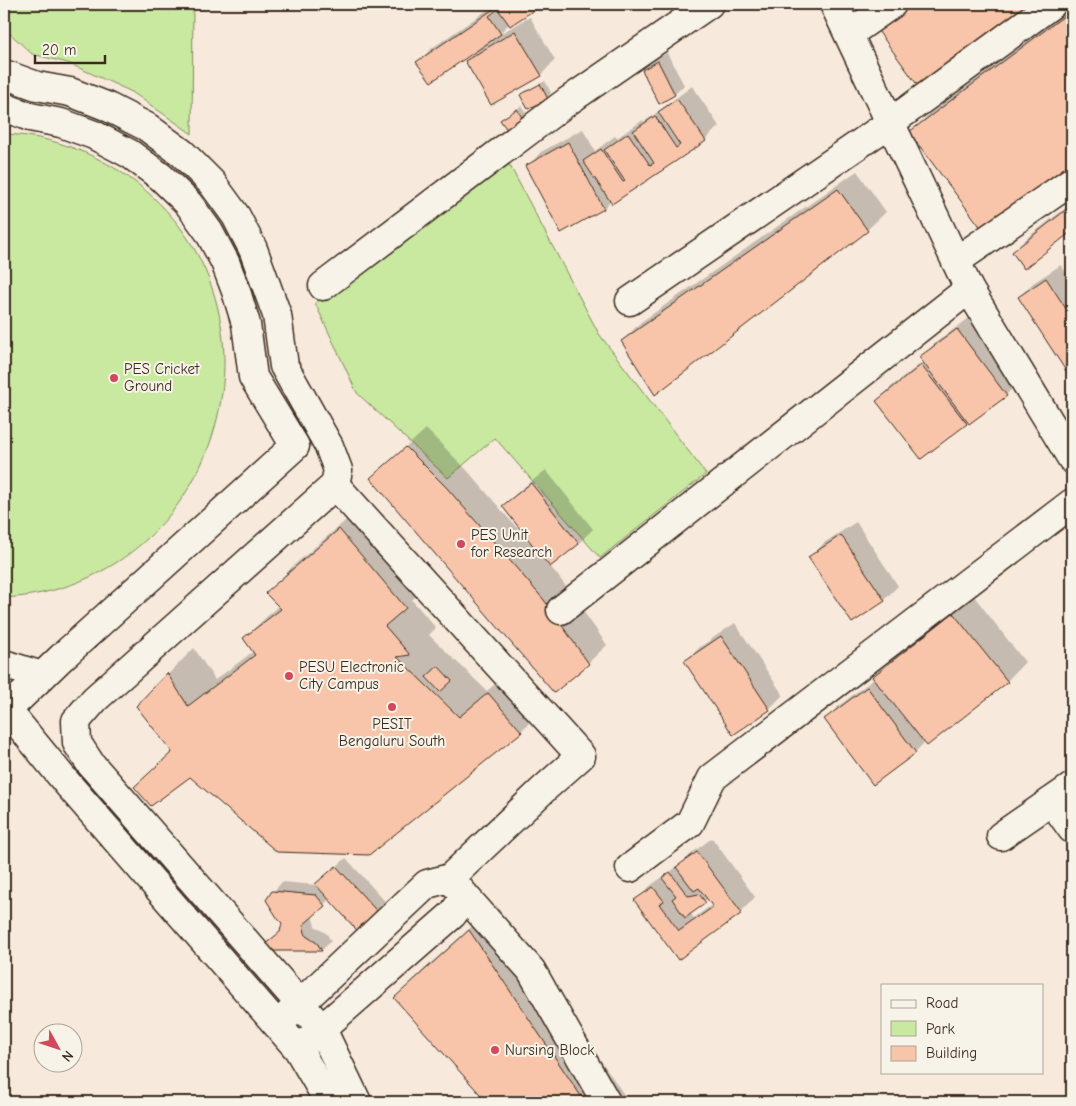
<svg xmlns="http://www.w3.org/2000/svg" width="1076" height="1106" font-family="'Comic Neue',sans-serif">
<rect width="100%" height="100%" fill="#f7eadc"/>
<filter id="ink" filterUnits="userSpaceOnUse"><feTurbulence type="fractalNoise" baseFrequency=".02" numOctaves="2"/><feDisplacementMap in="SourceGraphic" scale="10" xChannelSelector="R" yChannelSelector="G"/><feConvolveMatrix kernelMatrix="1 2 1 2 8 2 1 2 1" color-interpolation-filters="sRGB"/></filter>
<g filter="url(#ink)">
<g fill="#c9e8a0" stroke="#82895f">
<polygon points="4,4 193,4 192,134 132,92 68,63 32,54 4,28"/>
<path d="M4,134C45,135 87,150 121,172C307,295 225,586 4,598Z"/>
<polygon points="508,162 599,334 706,474 600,558 495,438 448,478 357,393 315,303"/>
</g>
<g fill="#0003" fill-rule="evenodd">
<polygon points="496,4 541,4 511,25 510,23 498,35 530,17 555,60 541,75 466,61 476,51 475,50 418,62 432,48"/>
<polygon points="904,4 1035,4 896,9"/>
<polygon points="1072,7 1072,160 982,228 911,132 930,113"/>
<polygon points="667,53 684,85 675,94 644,70 653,60"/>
<polygon points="545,81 551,93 547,98 522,95 526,91"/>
<polygon points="692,86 719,126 705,140 611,200 604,208 562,231 527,167 541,152 583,129 595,151 615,136 617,138 643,120 644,122"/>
<polygon points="521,106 528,115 523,120 502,120"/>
<polygon points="857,171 886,212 867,230 622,341 641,322"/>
<polygon points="1072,203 1072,230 1025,267 1013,252 1027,238"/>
<polygon points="1061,265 1072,282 1072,365 1066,369 1019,297 1033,283"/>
<polygon points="972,316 1020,380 1006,395 969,422 968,421 966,423 877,401 891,387 924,361 921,358 935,343"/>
<polygon points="426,429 466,469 529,542 530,541 503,506 518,492 546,470 593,529 579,543 550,566 562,581 607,645 588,663 372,478"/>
<polygon points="366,503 432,580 412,600 436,628 429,635 487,691 515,667 548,704 521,731 190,775 136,787 173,751 137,706 194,648 215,680 254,651 244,638 279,605 267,593 293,566"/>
<polygon points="856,522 898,586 884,600 810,558 824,543"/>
<polygon points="973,595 1025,662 1007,681 925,742 915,752 826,719 840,705 875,678 874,677 893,658"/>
<polygon points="735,623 783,695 769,709 686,661 700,647"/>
<path d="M712,838L755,897L741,912L678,958L636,901L650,886L681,864L692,853ZM708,898L713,904L694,918L690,913Z"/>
<polygon points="346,858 391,908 382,917 330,899 312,915 315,926 327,934 331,941 322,950 266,950 265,946 282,931 283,922 273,892 282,882 316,885"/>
<polygon points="496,905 629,1102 489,1102 395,998 422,971"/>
</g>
<g fill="#f9c5aa" stroke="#3b2a1e">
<polygon points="501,4 543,4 510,26 498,9 489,16 501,34 431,82 416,62"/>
<polygon points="909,4 1037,4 921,90 876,28"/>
<polygon points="1072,10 1072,162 982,229 909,132"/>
<polygon points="515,31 542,76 491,105 465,61"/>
<polygon points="658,61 675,95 659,104 642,70"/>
<polygon points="540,84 548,99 528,109 520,95"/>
<polygon points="677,99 706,141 612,204 583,161 601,149 623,182 625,181 604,150 628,133 650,165 654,163 633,131 655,116 676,148 680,145 658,112"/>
<polygon points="517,109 524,121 508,131 500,120"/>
<polygon points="568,142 604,209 561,233 525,166"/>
<polygon points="838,189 868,231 655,395 621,341"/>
<polygon points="1072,205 1072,231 1024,269 1012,252"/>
<polygon points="1046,278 1072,318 1072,367 1066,371 1018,297"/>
<polygon points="957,329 1007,396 969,424 919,357"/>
<polygon points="921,365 967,424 921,459 876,401"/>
<polygon points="406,447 447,488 544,600 589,664 554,693 370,478"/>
<polygon points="531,483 579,544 550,567 502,506"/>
<polygon points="339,529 406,608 385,626 410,655 397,657 459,717 488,693 522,732 369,855 277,852 190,777 151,806 134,787 172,752 136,706 167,673 188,706 255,655 243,638 281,609 265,593"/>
<polygon points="841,535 885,601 852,623 808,557"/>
<polygon points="953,613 1008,682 927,746 872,677"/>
<polygon points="721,636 770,710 733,735 684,661"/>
<polygon points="438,666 452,681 440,692 426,677"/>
<polygon points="867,687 916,753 873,785 824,719"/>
<polygon points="697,852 742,913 678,960 634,900 653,887 664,901 659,904 679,931 713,907 699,888 694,891 676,867"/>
<polygon points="336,866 383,918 363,937 315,884"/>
<polygon points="670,872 688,896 699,894 706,903 685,918 672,899 676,896 662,878"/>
<polygon points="272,891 316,895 325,906 303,925 306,936 317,943 322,951 265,951 264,945 280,932 282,923 278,919 266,900"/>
<polygon points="469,930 585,1102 487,1102 394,998"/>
</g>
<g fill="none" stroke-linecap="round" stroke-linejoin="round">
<defs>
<g id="minor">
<polyline points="834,4 969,289 1072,459"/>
<polyline points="849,34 892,4"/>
<polyline points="4,74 37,86 70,92 106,106 147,127 182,153 212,183 236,216 253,249 277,315 284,366 329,446 338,470 335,485 95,699 76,721 77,743 90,763 322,1029 357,1102"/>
<polyline points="4,107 30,117 61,123 94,135 130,154 161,177 188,203 209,232 225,262 236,291 246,324 253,377 295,446 62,657 7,710 66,782 298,1049 329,1102"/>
<polyline points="956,261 1072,181"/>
<polyline points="323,286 568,101 709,4"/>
<polyline points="630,301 890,123 1052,4"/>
<polyline points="335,485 581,756 546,787 450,878"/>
<polyline points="561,610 969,289"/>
<polyline points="4,664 42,676"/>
<polyline points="1052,801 1072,829"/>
<polyline points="1001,836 1072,787"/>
<polyline points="630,868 690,823 712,778 1072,503"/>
<polyline points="465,896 531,970 606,1102"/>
<polyline points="287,1016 427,884 450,878 465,896 453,914 309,1040"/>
</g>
</defs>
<use href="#minor" stroke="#3b2a1e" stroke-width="31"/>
<use href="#minor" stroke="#f7f3e8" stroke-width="28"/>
</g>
</g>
<g fill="#d1495b" stroke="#f7f3e8" stroke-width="2">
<circle cx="114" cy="378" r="5"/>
<circle cx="461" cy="544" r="5"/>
<circle cx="289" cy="676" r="5"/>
<circle cx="392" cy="707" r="5"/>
<circle cx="495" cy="1050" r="5"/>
</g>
<g text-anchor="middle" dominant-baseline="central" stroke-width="4" stroke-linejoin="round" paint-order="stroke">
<g font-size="15" fill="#3b2a1e" stroke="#f7f3e8" text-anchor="start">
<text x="124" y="369">PES Cricket<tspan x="124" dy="17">Ground</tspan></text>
<text x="471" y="535">PES Unit<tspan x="471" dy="17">for Research</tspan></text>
<text x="299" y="667">PESU Electronic<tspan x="299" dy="17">City Campus</tspan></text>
<text x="392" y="724" text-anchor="middle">PESIT<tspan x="392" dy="17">Bengaluru South</tspan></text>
<text x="505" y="1050">Nursing Block</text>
</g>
</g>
<rect width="1076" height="1106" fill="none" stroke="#f7f3e8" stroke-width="20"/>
<rect x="10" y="10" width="1056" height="1086" fill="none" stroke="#3b2a1e" stroke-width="2" filter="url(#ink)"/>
<rect x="881" y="984" width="162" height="90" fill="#f7f3e8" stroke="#aca397"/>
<rect x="891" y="1000" width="25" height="8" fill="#f7f3e8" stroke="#aca397"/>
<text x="926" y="1008" font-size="15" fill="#3b2a1e">Road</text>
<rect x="891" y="1021" width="25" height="15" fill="#c9e8a0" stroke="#aca397"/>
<text x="926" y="1034" font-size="15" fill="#3b2a1e">Park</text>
<rect x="891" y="1046" width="25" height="15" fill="#f9c5aa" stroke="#aca397"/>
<text x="926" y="1058" font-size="15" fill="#3b2a1e">Building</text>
<g transform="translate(58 1048) rotate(130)"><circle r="24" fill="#f7f3e8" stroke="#aca397"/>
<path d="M0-4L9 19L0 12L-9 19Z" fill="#d1495b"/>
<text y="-8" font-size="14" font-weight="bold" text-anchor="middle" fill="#3b2a1e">N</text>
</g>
<path d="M35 55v8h70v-8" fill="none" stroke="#3b2a1e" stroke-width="2.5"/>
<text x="42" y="55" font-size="15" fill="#3b2a1e" stroke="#f7f3e8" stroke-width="4" paint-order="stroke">20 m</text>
</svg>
